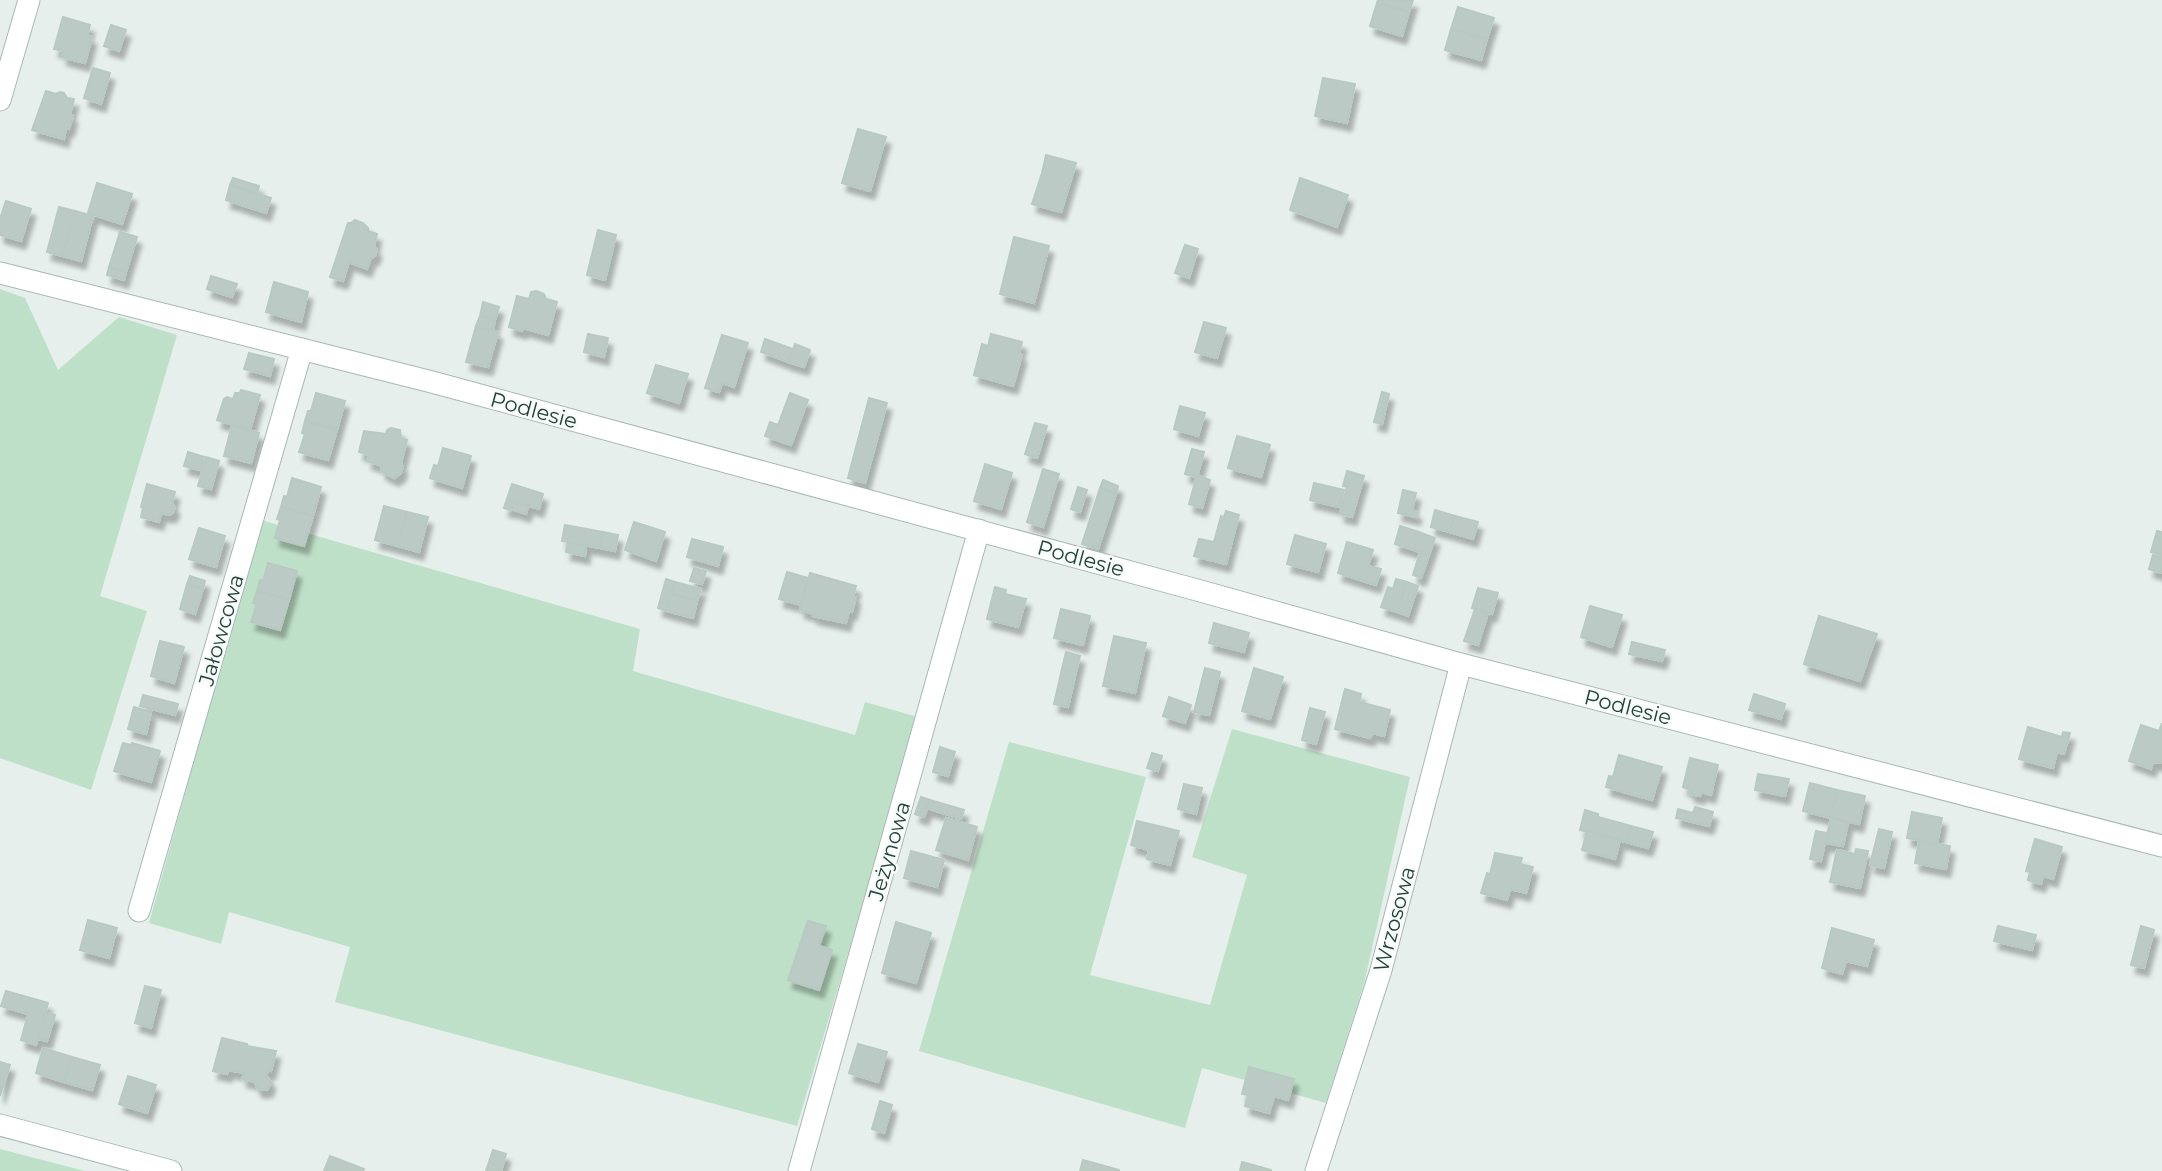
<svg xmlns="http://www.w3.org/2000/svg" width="2162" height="1171" font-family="Montserrat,sans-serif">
<defs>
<filter id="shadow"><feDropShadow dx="4.5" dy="8" stdDeviation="2" flood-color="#0004"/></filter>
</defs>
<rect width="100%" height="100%" fill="#e6efeb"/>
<g fill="#bfe0c8">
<polygon points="0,289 25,298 58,370 119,317 177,335 100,596 147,611 91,790 0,758"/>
<polygon points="261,520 640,629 633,671 855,735 865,702 918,717 797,1126 335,1002 350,947 229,912 221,944 149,923"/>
<polygon points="1232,729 1410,777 1364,984 1326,1103 1202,1068 1185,1128 919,1051 1009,742 1146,777 1090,975 1210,1005 1247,875 1192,857"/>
<polygon points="0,1149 85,1171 0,1171"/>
</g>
<g fill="#bbcac4" stroke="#b8c9c2" stroke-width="2" filter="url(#shadow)">
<polygon points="1378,0 1413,0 1409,12 1377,3"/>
<polygon points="1377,3 1409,12 1402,36 1370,26"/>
<polygon points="1458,7 1494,18 1487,39 1451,29"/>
<polygon points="63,17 90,25 87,36 92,37 85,63 62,57 64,51 54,49"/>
<polygon points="111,25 126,30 119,51 104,46"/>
<polygon points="1451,29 1487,39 1481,60 1445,50"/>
<polygon points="93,68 110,73 101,104 84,98"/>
<polygon points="1323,78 1355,84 1347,123 1315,116"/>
<polygon points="46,91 56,94 60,92 64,93 67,98 74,99 70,114 73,116 69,129 66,128 64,139 32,130"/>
<polygon points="858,129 886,137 870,191 842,183"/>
<polygon points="1046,155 1076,163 1061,212 1032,204 1042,173"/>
<polygon points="233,178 259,186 257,194 230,185"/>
<polygon points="1300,178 1348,195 1337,227 1290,210"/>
<polygon points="97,183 132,194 122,224 88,213"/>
<polygon points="230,185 271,198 266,213 238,204 239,202 236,201 235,203 226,200"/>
<polygon points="6,201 31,209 21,241 0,235 0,219"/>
<polygon points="59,207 75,211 63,256 47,252"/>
<polygon points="75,211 93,216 81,261 63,256"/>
<polygon points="355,220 363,223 368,228 368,231 377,234 374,246 377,250 375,256 371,258 367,269 349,262 343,281 330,277 348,223 351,223"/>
<polygon points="598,230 616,235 605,280 587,275"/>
<polygon points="120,232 137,237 126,272 109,267"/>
<polygon points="1014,237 1049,246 1034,303 1000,294"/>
<polygon points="1185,245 1198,249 1189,278 1175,273"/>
<polygon points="109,267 126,272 124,280 107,275"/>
<polygon points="211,276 237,284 232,297 207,289"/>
<polygon points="274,282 308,292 301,322 266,312"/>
<polygon points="536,291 544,294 546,299 557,302 548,335 523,328 522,331 509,327 517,296 529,299 531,292"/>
<polygon points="483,302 499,307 495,320 480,316"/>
<polygon points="480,316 495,320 493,331 476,326"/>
<polygon points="1204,322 1226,328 1217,358 1195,352"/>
<polygon points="476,326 498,332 488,367 466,362"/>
<polygon points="588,334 608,338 604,357 584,352"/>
<polygon points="991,334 1022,342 1019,354 1022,355 1013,386 974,375 982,344 988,346"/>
<polygon points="722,335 748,343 734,387 722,383 719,392 705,388"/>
<polygon points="765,339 793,349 788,362 761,352"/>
<polygon points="795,344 810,350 804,367 788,362"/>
<polygon points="249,353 274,359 270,376 244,369"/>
<polygon points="656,365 688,374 679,403 647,393"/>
<polygon points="241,390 260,395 250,430 217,420 224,399 227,397 233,399 235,393 240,393"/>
<polygon points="1382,392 1389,394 1382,424 1374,422"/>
<polygon points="316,393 345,401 337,430 305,421 308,411 311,411"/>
<polygon points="790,393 808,400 791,445 765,436 770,422 778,425"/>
<polygon points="869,398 887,403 865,483 848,478"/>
<polygon points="1180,406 1205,413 1198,436 1174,429"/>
<polygon points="305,421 337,430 328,460 299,452 305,434 302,433"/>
<polygon points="1035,423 1047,426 1037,458 1025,454"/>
<polygon points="232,425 259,433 251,463 224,456"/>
<polygon points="391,428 400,430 401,438 407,440 401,463 403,467 401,473 394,478 381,471 382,466 367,461 369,455 359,452 364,431 386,434 387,430"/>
<polygon points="1237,436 1270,445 1261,477 1228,468"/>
<polygon points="443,448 471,456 462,488 430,478 434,465 438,466"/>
<polygon points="1192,449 1204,452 1197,477 1185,474"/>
<polygon points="188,452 204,457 200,470 184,466"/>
<polygon points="206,457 219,461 211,489 198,486"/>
<polygon points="985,464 1012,473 1001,509 974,501"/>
<polygon points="1043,469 1059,474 1043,527 1027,522"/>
<polygon points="1347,471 1364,476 1352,517 1340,514 1347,487 1343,486"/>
<polygon points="1197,475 1210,480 1202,508 1189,504"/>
<polygon points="292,478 321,487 313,516 281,507 284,496 287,497"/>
<polygon points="1103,480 1118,486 1116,494 1100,488"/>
<polygon points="1314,483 1344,490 1339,507 1310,500"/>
<polygon points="147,484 175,492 172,503 175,507 173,513 169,515 161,513 159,522 141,517 143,508 141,507"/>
<polygon points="512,484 543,494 539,509 513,501 510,510 504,508"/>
<polygon points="1078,487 1087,490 1080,512 1071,509"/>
<polygon points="1100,488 1116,494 1098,549 1082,544"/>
<polygon points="1403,490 1416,493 1412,510 1417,512 1416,517 1398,513"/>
<polygon points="513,501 528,506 526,514 511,509"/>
<polygon points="384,506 407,512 398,546 375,540"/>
<polygon points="281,507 313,516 304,546 275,538 280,520 277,519"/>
<polygon points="1435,510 1455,516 1450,532 1431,527"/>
<polygon points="1226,511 1239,515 1226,564 1194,556 1199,539 1214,542 1221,516 1224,517"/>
<polygon points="407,512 428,517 419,552 398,546"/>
<polygon points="1455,516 1478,522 1473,539 1450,532"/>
<polygon points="634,522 665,532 656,561 625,550"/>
<polygon points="565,525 603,532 600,548 562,541"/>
<polygon points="1400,526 1419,532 1414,550 1395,544"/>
<polygon points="199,528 225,536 216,567 189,559"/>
<polygon points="2157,531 2162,532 2162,555 2151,552"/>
<polygon points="603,532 618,535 615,551 600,548"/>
<polygon points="1419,532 1435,538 1429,555 1414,550"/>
<polygon points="1295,535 1326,544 1318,572 1287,564"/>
<polygon points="692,539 723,547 718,566 687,557"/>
<polygon points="568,542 586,546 585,556 566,552"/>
<polygon points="1347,542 1373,550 1368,566 1381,569 1376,585 1338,573"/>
<polygon points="1420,552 1429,555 1421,578 1413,575"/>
<polygon points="2153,555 2162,558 2162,573 2149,569"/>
<polygon points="268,563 297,571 289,600 257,591 260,580 263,581"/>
<polygon points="694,568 706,571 702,584 690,581"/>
<polygon points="787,572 808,578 801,605 779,599"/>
<polygon points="810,573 856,586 853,597 856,597 852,612 849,611 846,623 813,616 814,614 800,610"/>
<polygon points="190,576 205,581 203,589 187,584"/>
<polygon points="666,579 675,582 667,611 658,608"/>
<polygon points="1396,579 1407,582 1397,612 1381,607 1388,587 1393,589"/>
<polygon points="675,582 701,589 697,601 672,594"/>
<polygon points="1407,582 1418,586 1408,616 1397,612"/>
<polygon points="187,584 203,589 195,614 180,609"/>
<polygon points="995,587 1006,590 1005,594 1026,599 1018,627 987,619"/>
<polygon points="1478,588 1498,593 1492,614 1472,608"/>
<polygon points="257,591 289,600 280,630 251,622 257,604 253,603"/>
<polygon points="672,594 697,601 693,618 667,611"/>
<polygon points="1590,606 1622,615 1612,647 1581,637"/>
<polygon points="1061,609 1090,616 1083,645 1054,638"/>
<polygon points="1475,609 1488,613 1478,645 1464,641"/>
<polygon points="1819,616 1877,634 1860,681 1804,664"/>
<polygon points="1214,623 1249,633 1244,652 1209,643"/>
<polygon points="1114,636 1146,643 1135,693 1103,686"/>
<polygon points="160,641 184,647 174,683 151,676"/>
<polygon points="1632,642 1665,650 1662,661 1629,654"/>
<polygon points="1066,652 1080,656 1076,672 1062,669"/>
<polygon points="1205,668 1220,672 1209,715 1194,712"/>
<polygon points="1254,668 1283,677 1270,719 1242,711"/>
<polygon points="1062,669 1076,672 1068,707 1054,704"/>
<polygon points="1345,689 1361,694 1359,702 1390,710 1384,736 1372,733 1370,738 1335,729"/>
<polygon points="1754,694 1785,704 1781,719 1749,710"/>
<polygon points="143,695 178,704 175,715 140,706"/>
<polygon points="1169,697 1191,705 1185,723 1163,716"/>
<polygon points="134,707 151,712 146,734 128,729"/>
<polygon points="1310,708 1325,712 1316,744 1302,740"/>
<polygon points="2162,723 2162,763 2153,762 2151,769 2129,761 2141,725 2159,731"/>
<polygon points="2028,727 2062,737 2063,732 2070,733 2064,754 2057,752 2053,768 2019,759"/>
<polygon points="123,743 131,745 132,743 160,751 151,782 114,771"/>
<polygon points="940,747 955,752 948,776 933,772"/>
<polygon points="1152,753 1162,756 1158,771 1147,768"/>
<polygon points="1619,755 1662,767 1652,800 1606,787 1609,776 1613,777"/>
<polygon points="1690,758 1718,765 1711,795 1701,792 1700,796 1690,794 1691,790 1683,787"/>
<polygon points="1758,774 1789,779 1785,796 1755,790"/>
<polygon points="1810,783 1837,790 1831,818 1803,811"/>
<polygon points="1184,784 1202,788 1196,814 1178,809"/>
<polygon points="1837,790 1865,796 1859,824 1831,818"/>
<polygon points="921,797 930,800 924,817 915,814"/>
<polygon points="930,800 964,810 961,819 927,808"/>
<polygon points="1695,807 1713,812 1709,826 1676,818 1678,809 1693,813"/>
<polygon points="1585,810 1598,814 1598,817 1631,826 1626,842 1580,830"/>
<polygon points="1912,812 1942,818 1937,844 1907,838"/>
<polygon points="946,818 977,827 968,860 936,850"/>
<polygon points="1831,818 1848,822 1843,846 1825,843"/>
<polygon points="1137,821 1179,831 1170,865 1147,859 1149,850 1131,845"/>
<polygon points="1631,826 1653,832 1648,848 1626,842"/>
<polygon points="1879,829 1892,832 1884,868 1870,865"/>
<polygon points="1587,831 1620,840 1615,859 1582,850"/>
<polygon points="1816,831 1827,833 1821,861 1810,859"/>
<polygon points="2035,839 2062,847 2053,879 2043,876 2041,884 2028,880 2030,872 2026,871"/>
<polygon points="1919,841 1950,846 1946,869 1915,863"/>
<polygon points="1856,849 1868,851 1860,888 1830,882 1837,850 1855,854"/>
<polygon points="911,851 944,860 937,887 904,878"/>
<polygon points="1495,853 1522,858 1520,864 1533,867 1526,893 1510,889 1507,900 1481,893 1487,873 1490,874"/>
<polygon points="88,920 117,928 109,958 80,950"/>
<polygon points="808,921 826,926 819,946 832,950 819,990 788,980"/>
<polygon points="896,922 931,933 916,983 882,973"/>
<polygon points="1998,926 2036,935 2032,950 1994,941"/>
<polygon points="2141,926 2154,930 2144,968 2131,965"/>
<polygon points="1832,928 1874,940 1867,966 1846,961 1842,974 1822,968"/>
<polygon points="145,986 161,990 151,1028 135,1023"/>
<polygon points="6,991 48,1003 36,1045 21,1040 28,1014 1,1006"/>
<polygon points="45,1012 55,1015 47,1041 38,1039"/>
<polygon points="222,1038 247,1044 247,1046 276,1051 271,1071 268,1070 266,1077 269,1078 271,1082 268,1089 260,1090 257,1088 255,1082 242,1079 244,1073 228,1070 227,1074 213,1071"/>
<polygon points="858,1044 887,1052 878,1082 849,1073"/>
<polygon points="43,1048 72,1057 64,1082 36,1073"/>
<polygon points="72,1057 100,1065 92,1090 64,1082"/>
<polygon points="0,1062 10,1065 0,1096"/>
<polygon points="1249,1067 1294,1079 1288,1100 1274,1096 1269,1113 1245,1106 1248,1095 1242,1094"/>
<polygon points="128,1076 156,1085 147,1113 119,1104"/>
<polygon points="880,1101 892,1105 884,1133 872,1129"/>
<polygon points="493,1150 506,1154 501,1171 486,1171"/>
<polygon points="330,1156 364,1169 363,1171 324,1171"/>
<polygon points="1083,1160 1119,1170 1119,1171 1080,1171"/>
<polygon points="1242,1162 1271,1170 1271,1171 1240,1171"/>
</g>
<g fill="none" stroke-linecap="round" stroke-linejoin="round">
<defs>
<g id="minor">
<polyline points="0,100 29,0"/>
<polyline points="0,273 432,382 1197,590 1461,664 2162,846"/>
<polyline points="139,911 302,349"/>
<polyline points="0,1125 171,1171"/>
<polyline points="799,1171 979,530"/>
<polyline points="1316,1171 1381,970 1461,664"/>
</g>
</defs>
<use href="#minor" stroke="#a8b8b2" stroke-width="23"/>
<use href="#minor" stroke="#fff" stroke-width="21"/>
</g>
<g text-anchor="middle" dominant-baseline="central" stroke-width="5" stroke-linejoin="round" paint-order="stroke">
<g font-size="21" fill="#24423a" stroke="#f7fbf9">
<text transform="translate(534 410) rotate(15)">Podlesie</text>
<text transform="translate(1081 558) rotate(15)">Podlesie</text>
<text transform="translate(221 630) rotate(-74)">Jałowcowa</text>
<text transform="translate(1628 707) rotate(14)">Podlesie</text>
<text transform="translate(889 851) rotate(-74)">Jeżynowa</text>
<text transform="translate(1394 919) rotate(-75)">Wrzosowa</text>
</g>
</g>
</svg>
